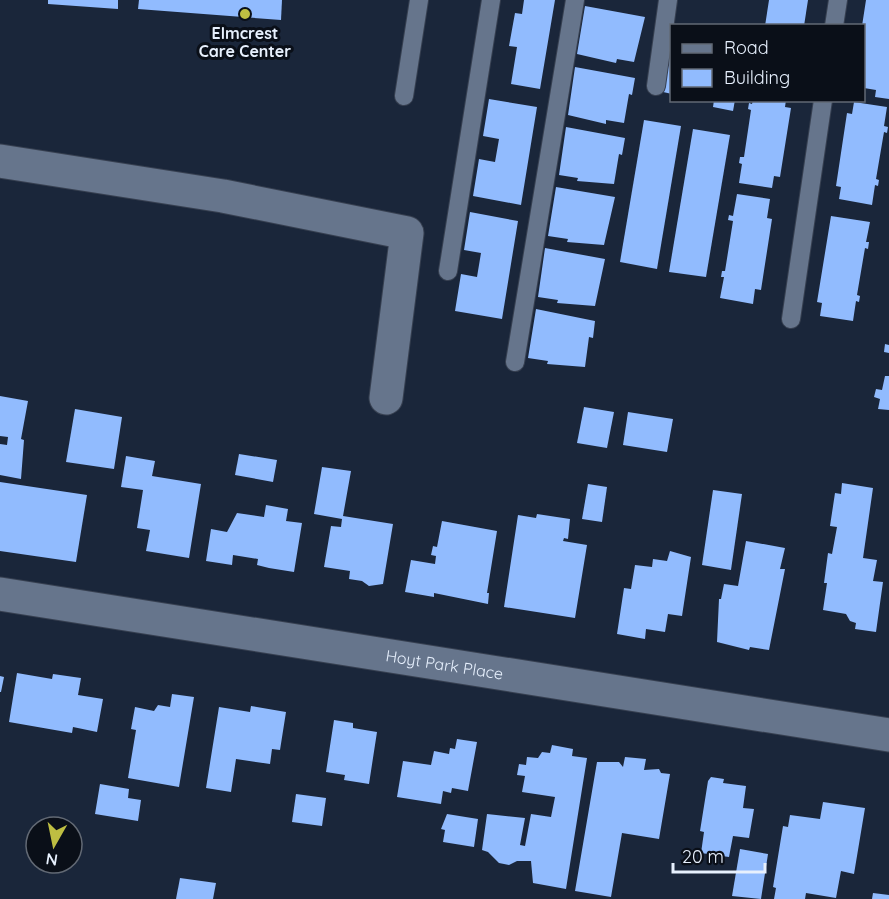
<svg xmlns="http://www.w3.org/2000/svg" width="889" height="899" font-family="Quicksand,sans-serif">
<rect width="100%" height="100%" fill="#1a263a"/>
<g fill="#91bbfe">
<polygon points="48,0 118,0 118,9 48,4"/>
<polygon points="139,0 282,0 281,20 138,9"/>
<polygon points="524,0 555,0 540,89 511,84 517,47 509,46 515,13 522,14"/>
<polygon points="769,0 808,0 804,26 765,26"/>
<polygon points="866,0 889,0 889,99 875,97 876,90 864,88 862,26"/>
<polygon points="585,6 645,17 634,62 617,59 616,63 577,54"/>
<polygon points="670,45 672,45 672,94 663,92"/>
<polygon points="575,67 635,78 632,95 629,94 624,123 606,120 606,124 568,115"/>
<polygon points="489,99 537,107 521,205 473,196 479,159 495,162 499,139 483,136"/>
<polygon points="714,100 735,100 733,111 713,107"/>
<polygon points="753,100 786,100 785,107 791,108 780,177 774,176 772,188 739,183 742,164 739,163 740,157 744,157 751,110 748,109 749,103 752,104"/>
<polygon points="854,102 887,107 884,126 888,127 887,133 884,132 876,179 879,180 878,186 875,185 872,205 839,199 841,187 836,186 847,113 852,114"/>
<polygon points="644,120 681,126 657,269 620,262"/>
<polygon points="566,127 625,138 622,155 619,154 614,184 577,181 578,178 559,175"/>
<polygon points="693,129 730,135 706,277 669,272"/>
<polygon points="556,187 615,197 604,245 567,242 568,239 548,236"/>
<polygon points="737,194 770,199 767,218 772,219 761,290 755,289 753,304 720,298 724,277 721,277 722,271 725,271 733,221 728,220 729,215 733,216"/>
<polygon points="470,212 518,221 502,319 455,311 461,274 477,277 481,253 464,250"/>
<polygon points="831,216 870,222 866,242 869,242 868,249 865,248 857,295 860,296 859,302 856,301 853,321 820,316 822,303 817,302"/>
<polygon points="545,248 605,259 595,306 557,303 558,300 538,297"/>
<polygon points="536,309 595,321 593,338 589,337 585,367 547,364 548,361 528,358"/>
<polygon points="885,344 889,345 889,353 884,352"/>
<polygon points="885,376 889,376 889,410 878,409 880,399 874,397 876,389 882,390"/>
<polygon points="0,396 28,401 21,439 24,440 21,479 0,475 0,444 7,445 8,437 0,436"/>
<polygon points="584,407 614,412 607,448 577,443"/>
<polygon points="75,409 122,417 114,469 66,462"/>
<polygon points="628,412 673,419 667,452 623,445"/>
<polygon points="239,454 277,460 273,482 235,475"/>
<polygon points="126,456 155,461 152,476 201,484 189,558 146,551 150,530 137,528 143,490 121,487"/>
<polygon points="322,467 351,471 343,516 393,524 383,584 369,586 362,581 349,579 350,571 324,567 331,526 341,527 342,519 314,514"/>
<polygon points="0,482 87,495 76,562 0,551"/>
<polygon points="842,483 873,488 863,558 877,560 873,581 883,582 876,632 855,629 856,623 850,621 846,614 823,610 827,583 824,583 828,553 832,554 837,527 830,526 835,493 841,494"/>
<polygon points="588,484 607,487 602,522 582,519"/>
<polygon points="713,490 742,494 731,570 702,565"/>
<polygon points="266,505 288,509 286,521 302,523 294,572 269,568 257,565 258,559 233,555 232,565 206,561 211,529 227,532 237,513 264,517"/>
<polygon points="537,514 570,519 568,539 564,538 563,541 587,545 575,618 504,607 518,515 536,518"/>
<polygon points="442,521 497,531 487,593 489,593 488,604 434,593 434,597 405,592 411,560 435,564 436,556 431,555 433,546 437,547"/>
<polygon points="746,541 785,548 780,569 785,569 769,650 750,647 749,650 717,642 719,599 721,599 724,584 738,586"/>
<polygon points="670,551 691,557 682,616 668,614 665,632 646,629 645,639 617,634 624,588 631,589 635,565 652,567 653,559 667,561"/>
<polygon points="17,673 52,679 53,674 81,678 78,695 103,699 97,732 73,727 72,733 9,722"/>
<polygon points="0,676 4,677 1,692 0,692"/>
<polygon points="172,694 194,697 179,787 128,778 136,730 131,729 135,707 154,711 158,705 170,707"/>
<polygon points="251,706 286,712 280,750 272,749 270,764 236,759 231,792 206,788 219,707 250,712"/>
<polygon points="334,720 353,723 353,728 377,732 369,784 344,780 345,775 326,772"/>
<polygon points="457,739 477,742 468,791 452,788 451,793 443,791 441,804 397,797 403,761 431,765 434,751 449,754 450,748 455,749"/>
<polygon points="552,745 573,749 572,756 587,758 566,889 533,883 531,861 517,861 509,865 499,863 488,852 482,850 487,814 525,818 520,845 525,846 531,814 551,817 555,797 522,792 525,776 517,775 519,764 526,765 527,757 538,758 542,752 550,753"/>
<polygon points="625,757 646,759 644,770 659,769 661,773 670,774 659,839 622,833 611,897 575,891 597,762 619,762 623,767"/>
<polygon points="711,777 724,779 723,783 746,786 743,808 754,809 749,838 733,836 729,857 701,853 704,832 700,831 708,781"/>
<polygon points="100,784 129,789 128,798 141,800 138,821 95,814"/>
<polygon points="296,794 326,798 322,826 292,822"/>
<polygon points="823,802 865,808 854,874 841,871 836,898 806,893 805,899 774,899 776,888 773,887 783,826 788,827 790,815 820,819"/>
<polygon points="447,814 478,819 474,847 443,842 445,830 441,829"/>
<polygon points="740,849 768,854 761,899 732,896"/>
<polygon points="180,878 216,883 213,899 176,899"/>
<polygon points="873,893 889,895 889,899 872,899"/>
</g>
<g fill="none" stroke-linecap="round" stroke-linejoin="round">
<defs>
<g id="service">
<polyline points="834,26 838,0"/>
<polyline points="656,86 668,0"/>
<polyline points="404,96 419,0"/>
<polyline points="448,271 491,0"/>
<polyline points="791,319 823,100"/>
<polyline points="515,362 575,0"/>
</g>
<g id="minor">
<polyline points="0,161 223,196 407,233 386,398"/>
<path id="s1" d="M0,594L889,735"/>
</g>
</defs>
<use href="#service" stroke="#374051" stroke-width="20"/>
<use href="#minor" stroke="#374051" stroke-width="35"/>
<use href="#service" stroke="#66758c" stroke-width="18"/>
<use href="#minor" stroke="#66758c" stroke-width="33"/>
</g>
<circle fill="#bebe42" stroke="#0a0f18" stroke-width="2" cx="245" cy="14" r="6"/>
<g text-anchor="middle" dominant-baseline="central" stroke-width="6" stroke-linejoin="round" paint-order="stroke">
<g font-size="16" font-weight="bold" fill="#e7f0fd" stroke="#0a0f18">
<text x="245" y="33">Elmcrest<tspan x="245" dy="18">Care Center</tspan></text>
</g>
<g font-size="16" fill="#e7f0fd" stroke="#0a0f18">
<text stroke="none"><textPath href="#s1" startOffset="450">Hoyt Park Place</textPath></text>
</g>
</g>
<rect x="670" y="24" width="195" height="78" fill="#0a0f18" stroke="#626974" stroke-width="1.5"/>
<rect x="682" y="44" width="30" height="9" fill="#66758c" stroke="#626974" stroke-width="1.5"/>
<text x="724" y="54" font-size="18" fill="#e7f0fd">Road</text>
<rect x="682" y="69" width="30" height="18" fill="#91bbfe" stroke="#626974" stroke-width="1.5"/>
<text x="724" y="84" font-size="18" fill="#e7f0fd">Building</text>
<g transform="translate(54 845) rotate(189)"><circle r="28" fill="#0a0f18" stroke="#626974" stroke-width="1.5"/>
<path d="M0-4.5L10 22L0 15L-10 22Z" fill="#bebe42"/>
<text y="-9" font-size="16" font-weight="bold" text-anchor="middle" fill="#e7f0fd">N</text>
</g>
<path d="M673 863v9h92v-9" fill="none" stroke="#e7f0fd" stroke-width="3"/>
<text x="682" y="863" font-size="18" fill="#e7f0fd" stroke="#0a0f18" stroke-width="4.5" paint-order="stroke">20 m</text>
</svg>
